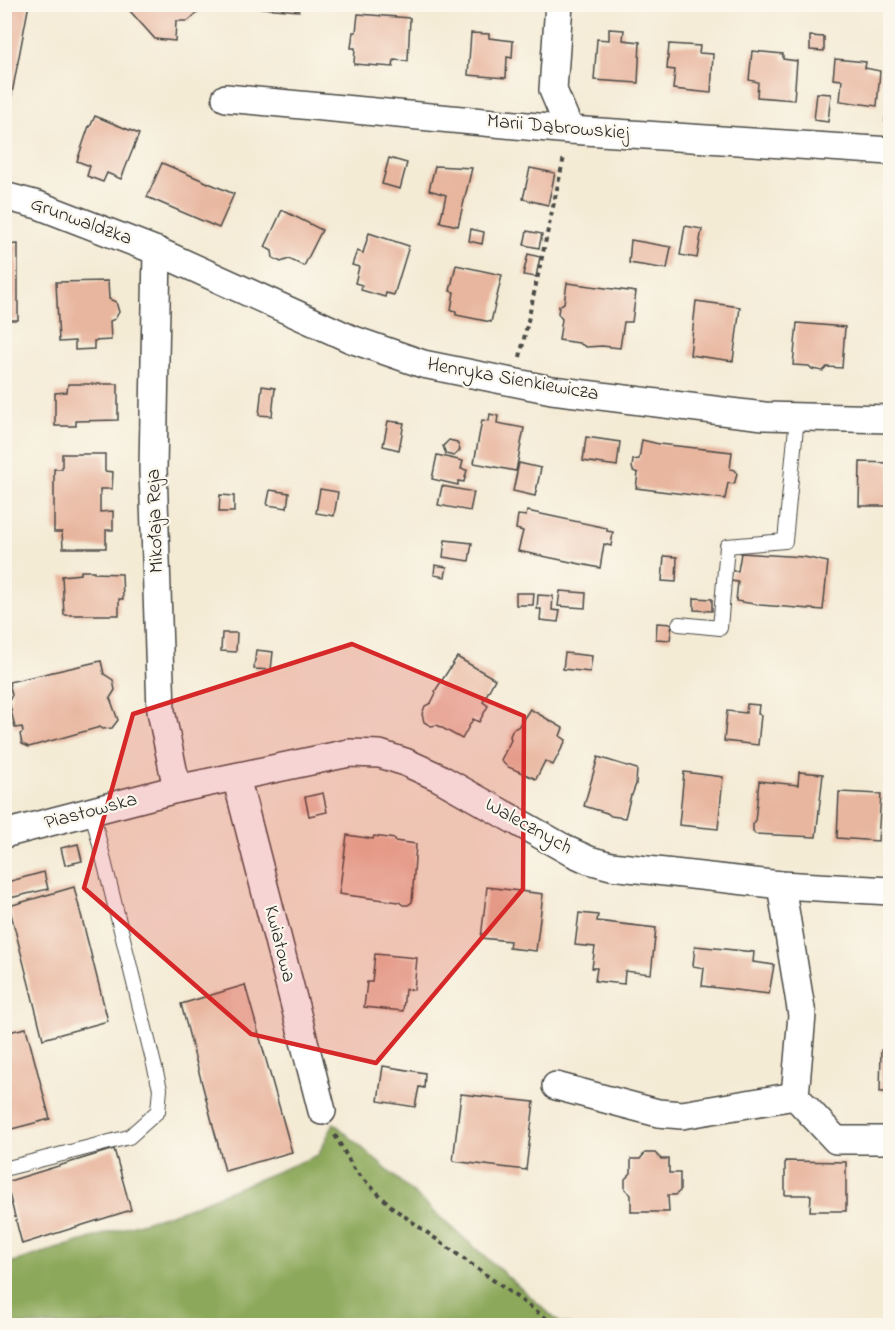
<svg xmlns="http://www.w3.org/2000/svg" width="895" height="1330" font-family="'Indie Flower',sans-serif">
<rect width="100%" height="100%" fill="#fbf7ec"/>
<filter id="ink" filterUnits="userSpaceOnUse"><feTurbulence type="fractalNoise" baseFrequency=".0167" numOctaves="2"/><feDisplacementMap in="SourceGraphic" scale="12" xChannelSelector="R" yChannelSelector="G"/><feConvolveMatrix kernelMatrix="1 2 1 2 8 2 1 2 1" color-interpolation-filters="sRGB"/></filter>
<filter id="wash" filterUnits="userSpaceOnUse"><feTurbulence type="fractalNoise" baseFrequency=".008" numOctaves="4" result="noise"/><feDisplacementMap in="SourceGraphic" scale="24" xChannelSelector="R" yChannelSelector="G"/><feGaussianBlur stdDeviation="1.35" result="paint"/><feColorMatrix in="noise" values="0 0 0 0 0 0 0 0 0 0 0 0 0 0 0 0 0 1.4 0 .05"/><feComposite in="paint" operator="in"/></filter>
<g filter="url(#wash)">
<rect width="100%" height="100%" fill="#f4ebd5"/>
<polygon fill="#8ca85a" stroke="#5c6a42" stroke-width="1.5" points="334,1123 560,1323 570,1325 5,1325 5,1262 10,1263 183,1210 318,1155"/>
<g id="blocks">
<g fill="#e8b59e">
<polygon points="4,4 29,4 6,125 4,125"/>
<polygon points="131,4 199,4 198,12 188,21 176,21 175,41 155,39 130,11"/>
<polygon points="245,4 300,4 299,11 249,7"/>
<polygon points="358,14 410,18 408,61 394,60 393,67 354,64 355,48 351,48 353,32 356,32"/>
<polygon points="609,29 624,30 623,40 640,42 638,83 594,80 597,39 609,40"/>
<polygon points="471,33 489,34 489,38 513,41 512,58 507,57 506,78 468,75"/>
<polygon points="810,36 824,37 824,51 810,50"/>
<polygon points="669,44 700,46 699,53 713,54 711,93 673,89 675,70 667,69"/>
<polygon points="752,51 783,54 783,59 797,61 794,100 757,97 758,82 749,80"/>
<polygon points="835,59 866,62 865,68 880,71 877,106 840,101 842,80 833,79"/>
<polygon points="817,93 831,94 828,122 814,120"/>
<polygon points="888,95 890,95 890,123 885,122"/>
<polygon points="95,116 139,134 121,179 107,173 103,182 87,176 90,166 77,161 89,126 90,127"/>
<polygon points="389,158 407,163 400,189 382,184"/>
<polygon points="162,163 234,194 219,228 147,197"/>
<polygon points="435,166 472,168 458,226 440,222 446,195 429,190"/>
<polygon points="530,168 555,173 548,205 523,199"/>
<polygon points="282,210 322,230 304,266 289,259 281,262 273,258 272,251 265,247"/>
<polygon points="685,226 702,229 697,258 680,255"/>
<polygon points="471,229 484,232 482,244 469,241"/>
<polygon points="527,231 542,234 539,248 524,245"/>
<polygon points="369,233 409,246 394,295 386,293 385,297 361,290 362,285 355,283 359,267 352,265 357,251 363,253"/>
<polygon points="631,240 671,247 667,269 629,263"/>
<polygon points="18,244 18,320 5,320 5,245"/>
<polygon points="528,254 540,257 536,277 523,275"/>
<polygon points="456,265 502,275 491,322 456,315 456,311 451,310 454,292 450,291"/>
<polygon points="108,281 109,299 116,302 119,312 115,319 110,321 111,340 94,341 94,349 75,350 75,341 59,342 56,282"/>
<polygon points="567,283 636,292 632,322 624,322 620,348 602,346 586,347 579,343 559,340 562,319 558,314 559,306 564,303"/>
<polygon points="696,301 740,307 733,361 690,355"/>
<polygon points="797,323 845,327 842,368 827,367 823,371 812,369 809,366 793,365"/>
<polygon points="68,384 118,384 118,420 76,421 76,426 55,426 55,393 67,392"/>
<polygon points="262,386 275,388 272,416 259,415"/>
<polygon points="490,414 498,416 497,423 524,428 516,471 474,463 482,420 489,421"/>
<polygon points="388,421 404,423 399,450 383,446"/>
<polygon points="586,437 620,442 617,466 583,461"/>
<polygon points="449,440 457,442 460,450 454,456 446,454 443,446"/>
<polygon points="642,440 659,444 732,452 730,469 735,470 737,473 735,482 733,484 728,483 725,499 636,488 638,473 633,471 632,467 633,460 639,459"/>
<polygon points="62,454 105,454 105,471 113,472 112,489 100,489 100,512 113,511 113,530 106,530 106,548 63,548 62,532 54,532 54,469 62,469"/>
<polygon points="437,455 463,461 461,469 467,470 464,482 458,481 458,485 432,479"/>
<polygon points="860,462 890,463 890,506 859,506"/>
<polygon points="519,463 541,468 535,496 513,491"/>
<polygon points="442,486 474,492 470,511 438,505"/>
<polygon points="320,489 338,492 334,516 316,513"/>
<polygon points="270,490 289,493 287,508 267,505"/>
<polygon points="220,495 234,496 234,512 219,512"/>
<polygon points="527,511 607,528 607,531 613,532 611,546 604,544 600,568 518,551 523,531 516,529 518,515 526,516"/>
<polygon points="445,540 472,543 469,561 443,557"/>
<polygon points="741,553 804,557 828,562 823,610 760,605 736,601 738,582 731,581 732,571 738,571"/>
<polygon points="664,556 677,557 676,582 662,581"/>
<polygon points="435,565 447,567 445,577 434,575"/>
<polygon points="81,571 94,571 94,573 122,574 123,599 119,599 119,615 64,615 62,576 81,574"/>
<polygon points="560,591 586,593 585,608 558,606"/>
<polygon points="516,593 534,593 533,605 516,605"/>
<polygon points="538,595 553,596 552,610 560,611 558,622 540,620 541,609 537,609"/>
<polygon points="694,598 712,599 712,611 694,610"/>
<polygon points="657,623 672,624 670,640 656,639"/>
<polygon points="222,633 237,633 236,652 221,651"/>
<polygon points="256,650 273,652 271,670 254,669"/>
<polygon points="565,653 592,656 590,672 563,669"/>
<polygon points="457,657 495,679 483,702 488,706 479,722 473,719 462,739 437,725 431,726 424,722 422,714 425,706 431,703 436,693 435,691"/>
<polygon points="101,661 104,674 113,680 115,690 110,698 118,720 112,728 103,729 100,727 29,747 22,744 20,734 23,732 22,727 15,728 9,701 12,695 9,682"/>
<polygon points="747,704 759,705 758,714 761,715 758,745 724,741 727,711 746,713"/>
<polygon points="530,709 563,728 560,736 566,740 553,765 545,761 536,779 506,766 501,760 511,740 510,736 513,729 518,727"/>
<polygon points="598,757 637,769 636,784 632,795 631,795 625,818 611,816 607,813 584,806"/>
<polygon points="684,772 723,777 718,829 679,825"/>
<polygon points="799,772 823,774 816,837 755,834 753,831 753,824 755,822 759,781 798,785"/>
<polygon points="839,792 881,794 878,841 837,838"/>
<polygon points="323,793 327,812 309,816 305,797"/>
<polygon points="347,835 373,839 374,836 395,839 395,841 416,844 412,902 408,905 403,905 399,902 339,894"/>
<polygon points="78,844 82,861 65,865 61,848"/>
<polygon points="44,872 48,889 10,898 7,882"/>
<polygon points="74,887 108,1021 43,1039 9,906"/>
<polygon points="487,887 543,894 536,951 509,948 510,941 481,938"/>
<polygon points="579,913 598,915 597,921 656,928 651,974 625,971 624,984 595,981 597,968 592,968 595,947 575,945"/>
<polygon points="695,946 754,952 753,962 774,965 769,994 702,986 704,968 693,966"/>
<polygon points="375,954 417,958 414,990 405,989 403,1011 364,1007 367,982 372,982"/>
<polygon points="245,985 292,1152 225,1171 181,1004"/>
<polygon points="26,1028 50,1119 4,1131 4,1033"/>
<polygon points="881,1050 890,1050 890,1092 880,1092"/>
<polygon points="383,1066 425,1073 424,1088 419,1087 415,1107 378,1101"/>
<polygon points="461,1094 534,1102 526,1170 453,1161"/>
<polygon points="114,1149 131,1210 22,1244 6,1182"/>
<polygon points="645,1153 655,1153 661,1159 669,1159 669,1173 680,1173 680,1191 675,1195 668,1195 669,1212 631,1212 631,1195 625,1189 625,1179 631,1173 631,1159 640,1159"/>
<polygon points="785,1161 846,1162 846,1211 810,1211 811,1195 785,1195"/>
</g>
</g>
</g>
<g filter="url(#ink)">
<use href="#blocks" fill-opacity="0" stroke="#494844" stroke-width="1.5"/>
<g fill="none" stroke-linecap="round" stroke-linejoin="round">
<defs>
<g id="lane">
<polyline points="679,624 720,628 727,546 785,541 797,417"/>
<polyline points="4,1169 129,1137 158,1111 160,1089 92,812"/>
</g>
<g id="street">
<polyline points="559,4 553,90 570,130"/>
<polyline points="226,98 570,130 890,151"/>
<polyline points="4,196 38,205 157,251 351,339 423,364 552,390 730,412 764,416 890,419"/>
<polyline points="157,251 153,469 161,711 177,789"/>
<polyline points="236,777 322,1111"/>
<polyline points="4,834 177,789 349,753 380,754 405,762 438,777 569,851 589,860 611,866 781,885 890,891"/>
<polyline points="781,885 802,1015 795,1096 836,1140 890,1140"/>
<polyline points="556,1086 658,1113 682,1115 795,1096"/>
</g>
</defs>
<use href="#lane" stroke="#494844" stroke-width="16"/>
<use href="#street" stroke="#494844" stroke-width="30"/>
<g stroke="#494844" stroke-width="4" stroke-dasharray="4.5 4.5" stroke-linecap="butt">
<polyline points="520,357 564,157"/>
<polyline points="335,1135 355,1171 393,1208 557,1326"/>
</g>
<use href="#lane" stroke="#fff" stroke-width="14"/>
<use href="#street" stroke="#fff" stroke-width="27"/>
</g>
</g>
<path fill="#d62828" fill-opacity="0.2" stroke="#d62828" stroke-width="4.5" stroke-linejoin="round" d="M352,644L524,716L523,889L376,1063L251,1034L84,888L133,714Z"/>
<g text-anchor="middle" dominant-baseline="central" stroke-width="4.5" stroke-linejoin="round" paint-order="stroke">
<g font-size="20" fill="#2b2b2b" stroke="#fbf7ec">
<text transform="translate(558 128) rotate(5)">Marii Dąbrowskiej</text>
<text transform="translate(81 222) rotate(20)">Grunwaldzka</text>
<text transform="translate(513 380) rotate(10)">Henryka Sienkiewicza</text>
<text transform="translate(156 521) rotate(-92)">Mikołaja Reja</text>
<text transform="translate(91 812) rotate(-15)">Piastowska</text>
<text transform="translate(528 827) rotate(29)">Walecznych</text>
<text transform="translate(279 944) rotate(76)">Kwiatowa</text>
</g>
</g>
<rect width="895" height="1330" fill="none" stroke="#fbf7ec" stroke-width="24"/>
</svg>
